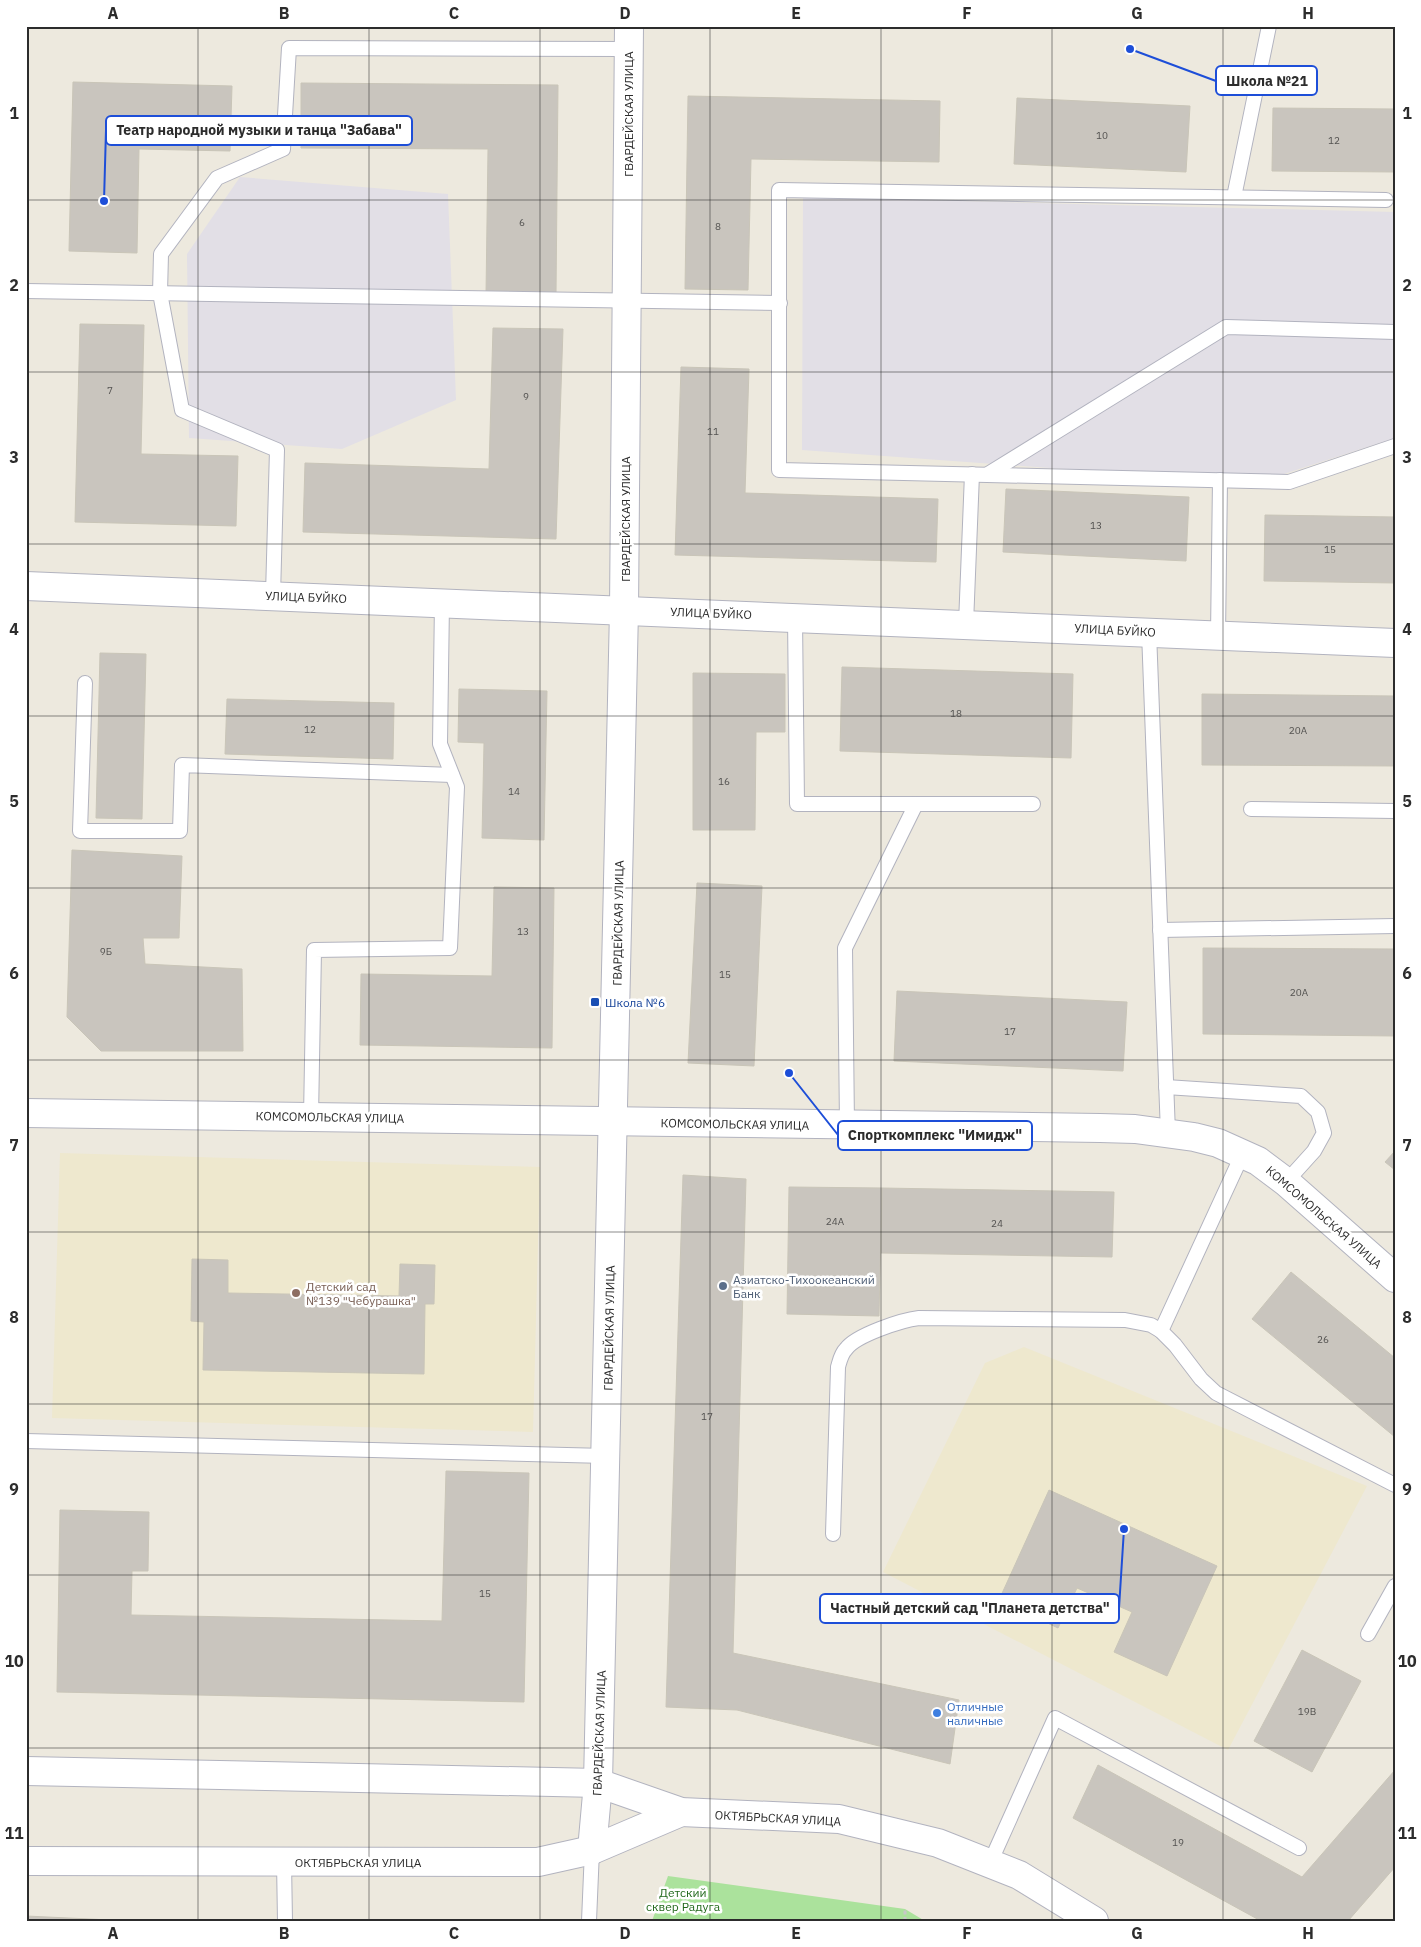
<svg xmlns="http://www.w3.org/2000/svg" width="1421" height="1947" font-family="'IBM Plex Sans',sans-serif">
<rect width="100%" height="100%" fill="#ede9de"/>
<g fill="#e2dfe6">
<polygon points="240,177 448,194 456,400 342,449 189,438 187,254"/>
<polygon points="803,197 1395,212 1395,438 1256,483 802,450"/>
</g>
<g fill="#eee8ce">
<polygon points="60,1153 540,1167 533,1432 52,1418"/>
<polygon points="1024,1347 1367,1486 1228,1750 883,1572 985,1363"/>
</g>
<polygon fill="#abe29c" points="668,1876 905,1909 925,1921 652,1921"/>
<g fill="#c9c5be" stroke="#c9c5b8">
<polygon points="73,82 232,86 230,151 139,149 137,253 69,251"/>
<polygon points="301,83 558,85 556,295 486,294 488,149 301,148"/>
<polygon points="688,96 940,101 939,162 751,159 748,290 685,289"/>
<polygon points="1017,98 1190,106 1186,172 1014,164"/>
<polygon points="1273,108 1395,109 1395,172 1272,171"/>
<polygon points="80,324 144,325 141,454 238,456 236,526 75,522"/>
<polygon points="493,328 563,329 556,539 303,532 305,463 489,469"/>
<polygon points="681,367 749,369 745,493 938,499 936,562 675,555"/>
<polygon points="1006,489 1189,497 1186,561 1003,552"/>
<polygon points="1265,515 1395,517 1395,583 1264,581"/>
<polygon points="100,653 146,654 142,819 96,818"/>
<polygon points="842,667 1073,674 1071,758 840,751"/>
<polygon points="693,673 785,674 785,732 756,732 755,830 693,830"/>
<polygon points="459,689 547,691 544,840 482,838 484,743 458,742"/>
<polygon points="1202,694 1395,696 1395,766 1202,765"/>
<polygon points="227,699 394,703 393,759 225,754"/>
<polygon points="72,850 182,856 179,938 143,938 145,964 242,969 243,1051 101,1051 67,1017"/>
<polygon points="697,883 762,886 754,1066 688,1063"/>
<polygon points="494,887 554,888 552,1048 360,1045 361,974 492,976"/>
<polygon points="1203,948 1395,949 1395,1036 1203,1034"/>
<polygon points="897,991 1127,1002 1123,1071 894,1061"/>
<polygon points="1395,1151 1395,1170 1385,1162"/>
<polygon points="683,1175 746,1179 733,1653 959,1700 950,1764 737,1710 666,1707"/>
<polygon points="789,1187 882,1188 879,1316 787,1314"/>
<polygon points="882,1188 1114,1192 1112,1257 881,1253"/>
<polygon points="192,1259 228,1260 228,1293 399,1296 400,1264 435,1265 434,1304 425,1304 424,1374 203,1370 204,1322 191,1321"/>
<polygon points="1291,1272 1395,1358 1395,1437 1252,1319"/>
<polygon points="446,1471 529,1473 524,1702 57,1692 60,1510 149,1512 148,1571 132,1571 131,1615 442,1621"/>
<polygon points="1049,1490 1217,1566 1167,1676 1114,1652 1132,1612 1077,1588 1058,1628 999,1600"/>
<polygon points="1302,1650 1361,1681 1312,1772 1254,1741"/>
<polygon points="1098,1765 1302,1877 1395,1770 1395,1867 1348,1921 1261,1921 1073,1818"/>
<polygon points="26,1916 132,1921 26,1921"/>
</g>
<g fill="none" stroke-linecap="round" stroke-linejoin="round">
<defs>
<g id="lane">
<polyline points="1234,197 1269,26"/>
<polyline points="1386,200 779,190 779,470 1289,482 1395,446"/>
<polyline points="26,291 780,303"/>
<polyline points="988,474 1226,327 1395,332"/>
<polyline points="273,595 277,450 182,410 160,293 161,254 217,178 283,149 289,48 628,49"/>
<polyline points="795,617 797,804 1033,804"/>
<polyline points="966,624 972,474"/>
<polyline points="1149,632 1168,1133"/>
<polyline points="1218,635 1220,480"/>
<polyline points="85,683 80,831 180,831 182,765 452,775"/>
<polyline points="1251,809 1395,811"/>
<polyline points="1160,930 1395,926"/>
<polyline points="1166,1087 1301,1096 1318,1112 1324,1133 1314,1151 1286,1182"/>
<polyline points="311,1117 314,950 450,948 457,787 440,744 442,602"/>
<polyline points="847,1125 845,948 916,804"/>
<polyline points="1161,1331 1243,1153"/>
<polyline points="26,1441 606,1456"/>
<path d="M833,1534L838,1367C840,1360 841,1354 846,1349C856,1335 902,1320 919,1318L1125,1320L1151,1325L1161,1331L1175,1345L1201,1379L1216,1393L1395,1485"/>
<polyline points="1368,1634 1395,1586"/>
<polyline points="284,1862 285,1921"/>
<polyline points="990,1863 1055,1718 1299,1848"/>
<polyline points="589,1921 592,1850"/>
</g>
<g id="street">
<polyline points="26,586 1395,643"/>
<polyline points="592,1850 598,1783 624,610 629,26"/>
</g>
<g id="secondary">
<polyline points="26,1113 1100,1128 1135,1129 1194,1137 1218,1143 1258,1161 1286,1182 1395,1278"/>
<polyline points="26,1771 598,1783 681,1812 839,1819 938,1843 1019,1875 1094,1921"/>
<polyline points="26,1861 538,1862 592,1850 681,1812"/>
</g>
</defs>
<use href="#lane" stroke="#b2b3bf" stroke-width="16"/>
<use href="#street" stroke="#b2b3bf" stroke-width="30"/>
<use href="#secondary" stroke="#b2b3bf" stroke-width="30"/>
<polyline stroke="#c8c8c8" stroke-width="3" stroke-dasharray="4 2.5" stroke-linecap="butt" points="905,1921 905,1909"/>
<use href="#lane" stroke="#fff" stroke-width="14"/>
<use href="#street" stroke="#fff" stroke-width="28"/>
<use href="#secondary" stroke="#fff" stroke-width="28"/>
</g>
<path fill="none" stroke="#2c2c2c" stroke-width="1" stroke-opacity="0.55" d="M198,26V1921M369,26V1921M540,26V1921M710,26V1921M881,26V1921M1052,26V1921M1223,26V1921M26,200H1395M26,372H1395M26,544H1395M26,716H1395M26,888H1395M26,1060H1395M26,1232H1395M26,1404H1395M26,1575H1395M26,1748H1395"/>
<rect fill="#1a4fb4" stroke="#fff" stroke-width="2" x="590" y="997" width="10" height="10" rx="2.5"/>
<circle fill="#5c6f8a" stroke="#fff" stroke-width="2" cx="723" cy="1286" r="5"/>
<circle fill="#8d6e63" stroke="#fff" stroke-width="2" cx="296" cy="1293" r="5"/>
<circle fill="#3f7fe0" stroke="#fff" stroke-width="2" cx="937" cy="1713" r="5"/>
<g text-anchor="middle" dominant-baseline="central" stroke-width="5" stroke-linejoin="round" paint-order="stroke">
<g font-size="10" fill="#535250">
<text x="1102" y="135">10</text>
<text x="1334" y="140">12</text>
<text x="522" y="222">6</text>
<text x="718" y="226">8</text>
<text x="110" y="390">7</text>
<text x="526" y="396">9</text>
<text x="713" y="431">11</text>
<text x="1096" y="525">13</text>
<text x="1330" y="549">15</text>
<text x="956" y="713">18</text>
<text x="310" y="729">12</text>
<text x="1298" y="730">20А</text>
<text x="724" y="781">16</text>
<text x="514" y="791">14</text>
<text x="523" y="931">13</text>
<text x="106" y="951">9Б</text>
<text x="725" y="974">15</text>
<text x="1299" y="992">20А</text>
<text x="1010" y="1031">17</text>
<text x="835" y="1221">24А</text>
<text x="997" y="1223">24</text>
<text x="1323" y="1339">26</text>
<text x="707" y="1416">17</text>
<text x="485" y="1593">15</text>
<text x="1307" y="1711">19В</text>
<text x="1178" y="1842">19</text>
</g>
<g font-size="12" fill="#2c2c2c" stroke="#fff">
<text transform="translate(628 114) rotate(-90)">ГВАРДЕЙСКАЯ УЛИЦА</text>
<text transform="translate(625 519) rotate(-90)">ГВАРДЕЙСКАЯ УЛИЦА</text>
<text transform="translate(306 597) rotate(2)">УЛИЦА БУЙКО</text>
<text transform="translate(711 613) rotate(2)">УЛИЦА БУЙКО</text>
<text transform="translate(1115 630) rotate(3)">УЛИЦА БУЙКО</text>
<text transform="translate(618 923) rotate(-89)">ГВАРДЕЙСКАЯ УЛИЦА</text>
<text transform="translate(330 1117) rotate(1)">КОМСОМОЛЬСКАЯ УЛИЦА</text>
<text transform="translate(735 1124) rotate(1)">КОМСОМОЛЬСКАЯ УЛИЦА</text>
<text transform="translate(1324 1217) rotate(41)">КОМСОМОЛЬСКАЯ УЛИЦА</text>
<text transform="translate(609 1328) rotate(-89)">ГВАРДЕЙСКАЯ УЛИЦА</text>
<text transform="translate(599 1733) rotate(-88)">ГВАРДЕЙСКАЯ УЛИЦА</text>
<text transform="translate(778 1818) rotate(3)">ОКТЯБРЬСКАЯ УЛИЦА</text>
<text x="358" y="1862">ОКТЯБРЬСКАЯ УЛИЦА</text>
</g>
<g font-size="12" fill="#164399" stroke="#fff" text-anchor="start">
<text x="605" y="1002">Школа №6</text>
</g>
<g font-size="12" fill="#4e5e75" stroke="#fff" text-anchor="start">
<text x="733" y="1279">Азиатско-Тихоокеанский<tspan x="733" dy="14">Банк</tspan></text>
</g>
<g font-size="12" fill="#785e54" stroke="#fff" text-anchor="start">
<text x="306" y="1286">Детский сад<tspan x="306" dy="14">№139 "Чебурашка"</tspan></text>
</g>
<g font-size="12" fill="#366cbe" stroke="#fff" text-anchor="start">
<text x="947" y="1706">Отличные<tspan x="947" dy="14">наличные</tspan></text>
</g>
<g font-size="12" fill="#22691c" stroke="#fff">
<text x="683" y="1892">Детский<tspan x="683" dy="14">сквер Радуга</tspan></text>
</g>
</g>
<path fill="none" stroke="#1d4ed8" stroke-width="2" d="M1130 49L1216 81M104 201L106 130M789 1073L838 1135M1124 1529L1119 1608"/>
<g fill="#1d4ed8" stroke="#fff" stroke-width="2">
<circle cx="1130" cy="49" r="5"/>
<circle cx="104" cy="201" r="5"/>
<circle cx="789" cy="1073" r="5"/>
<circle cx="1124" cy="1529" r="5"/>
</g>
<g fill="#fff" stroke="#1d4ed8" stroke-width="2">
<rect x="1216" y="66" width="101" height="29" rx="5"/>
<rect x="106" y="116" width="306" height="29" rx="5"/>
<rect x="838" y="1121" width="194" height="29" rx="5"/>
<rect x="820" y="1594" width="299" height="29" rx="5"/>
</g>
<g font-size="14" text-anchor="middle" font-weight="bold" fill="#2c2c2c">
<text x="1267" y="86">Школа №21</text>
<text x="259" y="135">Театр народной музыки и танца "Забава"</text>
<text x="935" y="1140">Спорткомплекс "Имидж"</text>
<text x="970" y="1613">Частный детский сад "Планета детства"</text>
</g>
<rect width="1421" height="1947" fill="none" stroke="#ffffff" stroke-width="55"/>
<rect x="28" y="28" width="1366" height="1892" fill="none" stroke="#2c2c2c" stroke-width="2"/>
<g font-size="16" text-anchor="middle" font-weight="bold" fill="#2c2c2c">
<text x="113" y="19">A</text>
<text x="284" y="19">B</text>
<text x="454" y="19">C</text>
<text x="625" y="19">D</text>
<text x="796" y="19">E</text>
<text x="967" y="19">F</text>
<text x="1137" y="19">G</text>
<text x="1308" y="19">H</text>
<text x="14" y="119">1</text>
<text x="1407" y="119">1</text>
<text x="14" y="291">2</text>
<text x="1407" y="291">2</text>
<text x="14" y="463">3</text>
<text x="1407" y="463">3</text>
<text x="14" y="635">4</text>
<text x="1407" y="635">4</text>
<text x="14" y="807">5</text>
<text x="1407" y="807">5</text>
<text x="14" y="979">6</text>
<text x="1407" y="979">6</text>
<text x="14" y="1151">7</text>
<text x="1407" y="1151">7</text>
<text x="14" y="1323">8</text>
<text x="1407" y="1323">8</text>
<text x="14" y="1495">9</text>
<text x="1407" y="1495">9</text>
<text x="14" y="1667">10</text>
<text x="1407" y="1667">10</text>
<text x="14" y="1839">11</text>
<text x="1407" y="1839">11</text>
<text x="113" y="1939">A</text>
<text x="284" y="1939">B</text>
<text x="454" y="1939">C</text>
<text x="625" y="1939">D</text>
<text x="796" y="1939">E</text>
<text x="967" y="1939">F</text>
<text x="1137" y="1939">G</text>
<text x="1308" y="1939">H</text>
</g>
</svg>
